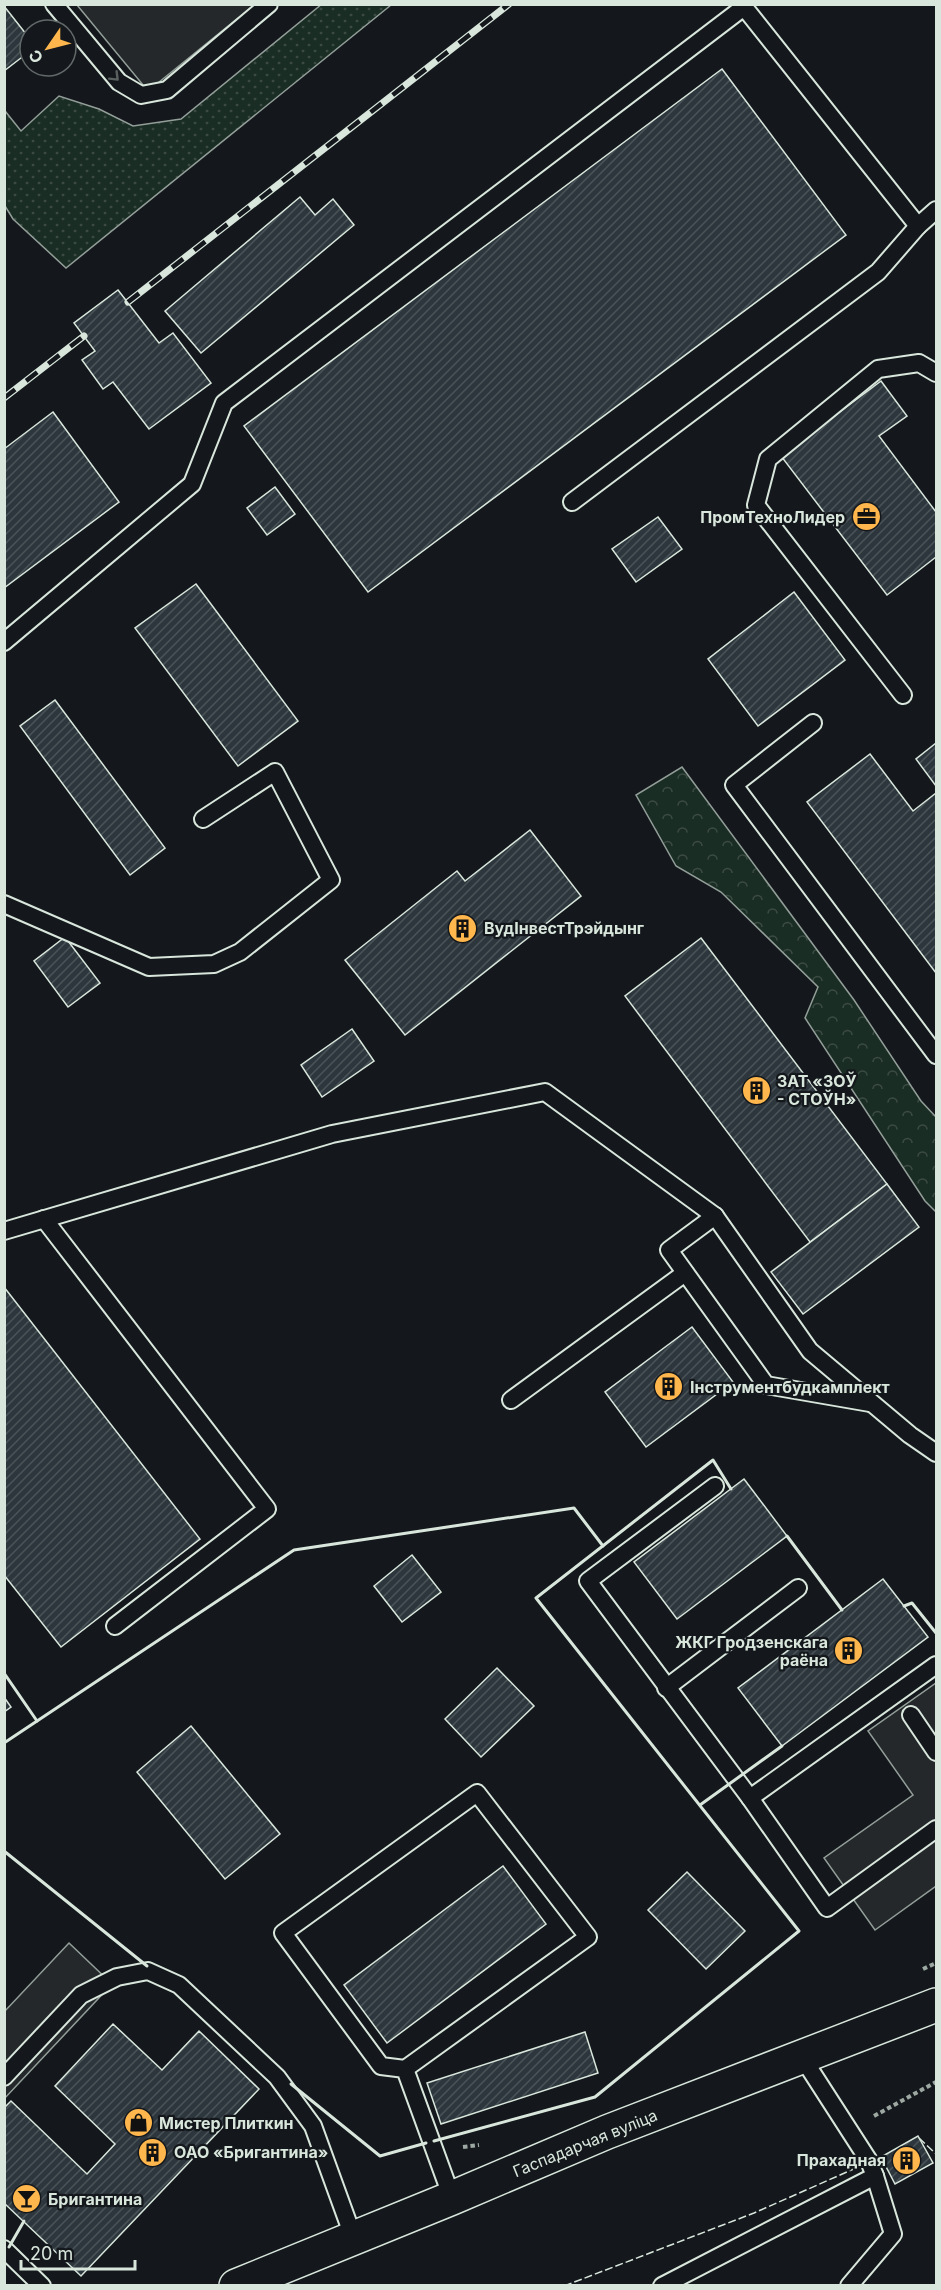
<svg xmlns="http://www.w3.org/2000/svg" width="941" height="2290" font-family="Inter,sans-serif">
<defs>
<pattern id="grass-dots" width="8" height="8" patternUnits="userSpaceOnUse" patternTransform="scale(1.5)"><rect width="8" height="8" fill="#1a2d24"/><path d="M2 2h.1M6 6h.1" fill="none" stroke="#3b4b43" stroke-width="1.8" stroke-linecap="round"/></pattern>
<pattern id="forest-crowns" width="20" height="18" patternUnits="userSpaceOnUse" patternTransform="scale(1.5)"><rect width="20" height="18" fill="#1a2d24"/><path d="M2 6a3 3 0 1 1 6 0M12 15a3 3 0 1 1 6 0" fill="none" stroke="#3b4b43"/></pattern>
<pattern id="building-hatch" width="6" height="6" patternUnits="userSpaceOnUse" patternTransform="scale(1.5)"><rect width="6" height="6" fill="#2c363c"/><path d="M-1 1l2-2M0 6l6-6M5 7l2-2" fill="none" stroke="#4a5358"/></pattern>
</defs>
<rect width="100%" height="100%" fill="#14181c"/>
<polygon fill="url(#grass-dots)" stroke="#939e99" stroke-width="1.5" points="322,4 391,5 66,268 13,219 5,206 5,111 21,131 59,96 99,109 133,126 181,119"/>
<polygon fill="url(#forest-crowns)" stroke="#939e99" stroke-width="1.5" points="682,767 854,1000 921,1101 936,1117 936,1212 925,1201 805,1018 818,987 721,892 676,866 636,795"/>
<g fill="#24282b" stroke="#939e99" stroke-width="1.5">
<polygon points="77,5 254,5 148,91"/>
<polygon points="936,1683 936,1886 875,1930 824,1858 913,1795 868,1731"/>
<polygon points="69,1943 112,1984 5,2098 4,2012"/>
</g>
<g fill="url(#building-hatch)" stroke="#d8e6dc" stroke-width="1.5">
<polygon points="4,6 30,39 30,51 4,71"/>
<polygon points="722,69 846,235 368,592 244,426"/>
<polygon points="300,197 315,215 333,199 354,225 201,353 165,311"/>
<polygon points="118,290 159,343 173,333 211,383 149,429 113,382 103,389 82,360 95,351 74,323"/>
<polygon points="881,381 907,416 879,436 936,512 936,557 887,595 781,456"/>
<polygon points="53,412 119,502 4,588 4,449"/>
<polygon points="275,487 295,514 267,535 247,508"/>
<polygon points="658,517 682,549 636,582 612,549"/>
<polygon points="196,584 298,721 238,766 135,628"/>
<polygon points="794,592 845,660 758,726 708,659"/>
<polygon points="55,700 165,848 130,875 20,726"/>
<polygon points="936,743 936,786 916,759"/>
<polygon points="870,754 913,811 936,793 936,973 807,802"/>
<polygon points="530,830 581,896 405,1035 345,960 457,871 465,881"/>
<polygon points="65,937 100,983 68,1007 34,961"/>
<polygon points="701,938 887,1184 810,1242 625,996"/>
<polygon points="352,1029 374,1061 322,1097 301,1065"/>
<polygon points="887,1184 919,1227 803,1314 771,1272"/>
<polygon points="4,1287 200,1539 61,1647 4,1575"/>
<polygon points="692,1327 733,1382 646,1447 605,1392"/>
<polygon points="744,1479 787,1536 677,1619 634,1562"/>
<polygon points="412,1555 441,1592 402,1622 374,1586"/>
<polygon points="883,1579 928,1637 782,1746 738,1688"/>
<polygon points="497,1668 534,1706 481,1757 445,1719"/>
<polygon points="4,1697 11,1707 4,1712"/>
<polygon points="191,1726 280,1834 225,1879 137,1772"/>
<polygon points="503,1866 546,1924 387,2043 344,1985"/>
<polygon points="687,1872 745,1931 706,1969 648,1910"/>
<polygon points="113,2024 162,2070 199,2031 259,2089 81,2276 4,2203 4,2108 11,2101 87,2174 115,2144 55,2086"/>
<polygon points="585,2032 598,2073 441,2124 427,2083"/>
<polygon points="918,2136 933,2163 895,2184 881,2157"/>
</g>
<g fill="none" stroke-linecap="round" stroke-linejoin="round">
<defs>
<g id="lane">
<polyline points="54,4 119,82 141,95 167,90 269,4"/>
<polyline points="572,502 878,272 918,226"/>
<polyline points="4,642 192,484 224,403 744,7 918,226 936,210"/>
<polyline points="903,695 756,505 768,459 878,369 919,363 936,373"/>
<polyline points="813,723 734,785 936,1055"/>
<polyline points="4,904 149,967 214,964 240,952 331,880 275,772 203,819"/>
<polyline points="715,1216 669,1250 766,1385 870,1403"/>
<polyline points="44,1219 267,1509 115,1626"/>
<polyline points="4,1231 332,1134 545,1092 715,1216 810,1351 910,1435 936,1453"/>
<polyline points="511,1400 685,1273"/>
<polyline points="715,1486 588,1581 750,1798"/>
<polyline points="936,1665 750,1798 827,1908 936,1829"/>
<polyline points="666,1688 798,1588"/>
<polyline points="911,1715 936,1752"/>
<polyline points="405,2069 381,2066 283,1933 477,1793 588,1937 405,2069 452,2198"/>
<polyline points="4,2077 81,1995 117,1977 148,1971 179,1985 277,2077 313,2126 354,2239"/>
<polyline points="4,2249 42,2286"/>
<polyline points="662,2286 875,2176 869,2161 802,2057"/>
<polyline points="849,2286 893,2234 875,2176"/>
</g>
<polyline id="secondary" points="236,2286 452,2198 607,2132 936,2005"/>
</defs>
<use href="#lane" stroke="#d8e6dc" stroke-width="20"/>
<use href="#secondary" stroke="#d8e6dc" stroke-width="36"/>
<g stroke="#9da8a2" stroke-width="4" stroke-dasharray="4.5 3" stroke-linecap="butt">
<polyline points="923,1969 936,1963"/>
<polyline points="874,2116 936,2082"/>
<polyline points="463,2147 479,2145"/>
</g>
<use href="#lane" stroke="#14181c" stroke-width="16"/>
<use href="#secondary" stroke="#14181c" stroke-width="33"/>
<defs>
<g id="rail">
<polyline points="128,302 509,4"/>
<polyline points="4,398 84,336"/>
</g>
</defs>
<use href="#rail" stroke="#d8e6dc" stroke-width="7"/>
<use href="#rail" stroke="#14181c" stroke-width="4.5" stroke-dasharray="14" stroke-linecap="butt"/>
<g stroke="#d8e6dc" stroke-width="1.5" stroke-dasharray="8 3" stroke-linecap="butt">
<polyline points="919,2138 936,2154"/>
<polyline points="564,2286 754,2213 883,2156"/>
</g>
<g stroke="#d8e6dc" stroke-width="3">
<polyline points="787,1536 842,1610"/>
<polyline points="904,1606 912,1603 936,1633"/>
<polyline points="4,1673 37,1721"/>
<polyline points="4,1743 294,1550 574,1508 603,1546"/>
<polyline points="700,1805 782,1746"/>
<polyline points="4,1851 147,1966"/>
<polyline points="291,2084 380,2156 426,2143"/>
<polyline points="434,2141 595,2097 799,1931 536,1598 713,1460 731,1489"/>
<polyline points="9,2247 24,2221"/>
</g>
</g>
<defs><path id="oneway-chevron" d="M-2-3.5L2.5 0L-2 3.5" fill="none" stroke-width="1.6" stroke-linecap="round" stroke-linejoin="round" transform="scale(1.5)"/></defs>
<use stroke="#59605f" href="#oneway-chevron" transform="translate(115 77) rotate(45)"/>
<defs>
<symbol id="office-disc" viewBox="-11 -11 22 22"><circle r="9.5" fill="#ffb74d" stroke="#14181c"/><path d="M-6-3h4V-5.5h4V-3h4V5H-6ZM-1-4.5V-3h2v-1.5ZM-6 0V1H6V0Z" fill="#111"/></symbol>
<symbol id="building-disc" viewBox="-11 -11 22 22"><circle r="9.5" fill="#ffb74d" stroke="#14181c"/><path d="M-4-6H4V6H1V3H-1V6H-4ZM-2.5-4.3h1.7v1.8h-1.7ZM.8-4.3h1.7v1.8H.8ZM-2.5-1h1.7V.8h-1.7ZM.8-1h1.7V.8H.8Z" fill="#111"/></symbol>
<symbol id="shop-disc" viewBox="-11 -11 22 22"><circle r="9.5" fill="#ffb74d" stroke="#14181c"/><path d="M-5-2.5h2.3a2.7 3.5 0 0 1 5.4 0H5L5.5 6h-11ZM-1.5-2.5h3a1.5 2.3 0 0 0-3 0Z" fill="#111"/></symbol>
<symbol id="bar-disc" viewBox="-11 -11 22 22"><circle r="9.5" fill="#ffb74d" stroke="#14181c"/><path d="M-6-5H6L.8 .8V4.5H3.5V6h-7V4.5H-.8V.8Z" fill="#111"/></symbol>
</defs>
<g fill-rule="evenodd">
<use href="#office-disc" x="850" y="500" width="33" height="33"/>
<use href="#building-disc" x="446" y="912" width="33" height="33"/>
<use href="#building-disc" x="740" y="1074" width="33" height="33"/>
<use href="#building-disc" x="652" y="1370" width="33" height="33"/>
<use href="#building-disc" x="832" y="1634" width="33" height="33"/>
<use href="#shop-disc" x="122" y="2106" width="33" height="33"/>
<use href="#building-disc" x="136" y="2136" width="33" height="33"/>
<use href="#building-disc" x="890" y="2144" width="33" height="33"/>
<use href="#bar-disc" x="10" y="2182" width="33" height="33"/>
</g>
<g text-anchor="middle" dominant-baseline="central" stroke-width="4.5" stroke-linejoin="round" paint-order="stroke">
<g font-size="16" font-weight="bold" fill="#d8e6dc" stroke="#14181c" text-anchor="start">
<text x="845" y="517" text-anchor="end">ПромТехноЛидер</text>
<text x="484" y="928">ВудІнвестТрэйдынг</text>
<text x="777" y="1081">ЗАТ «ЗОЎ<tspan x="777" dy="18">- СТОЎН»</tspan></text>
<text x="690" y="1387">Інструментбудкамплект</text>
<text x="828" y="1642" text-anchor="end">ЖКГ Гродзенскага<tspan x="828" dy="18">раёна</tspan></text>
<text x="159" y="2123">Мистер Плиткин</text>
<text x="174" y="2152">ОАО «Бригантина»</text>
<text x="886" y="2160" text-anchor="end">Прахадная</text>
<text x="48" y="2199">Бригантина</text>
</g>
<g font-size="16" fill="#d8e6dc" stroke="#14181c">
<text transform="translate(585 2143) rotate(-22)">Гаспадарчая вуліца</text>
</g>
</g>
<rect width="941" height="2290" fill="none" stroke="#d8e6dc" stroke-width="12"/>
<g transform="translate(48 48) rotate(235)"><circle r="28" fill="#14181c" stroke="#626a69" stroke-width="1.5"/>
<path d="M0-4.5L10 22L0 15L-10 22Z" fill="#ffb74d"/>
<text y="-9" font-size="16" font-weight="bold" text-anchor="middle" fill="#d8e6dc">С</text>
</g>
<path d="M21 2260v9h114v-9" fill="none" stroke="#d8e6dc" stroke-width="3"/>
<text x="30" y="2260" font-size="18" fill="#d8e6dc" stroke="#14181c" stroke-width="4.5" paint-order="stroke">20 m</text>
</svg>
